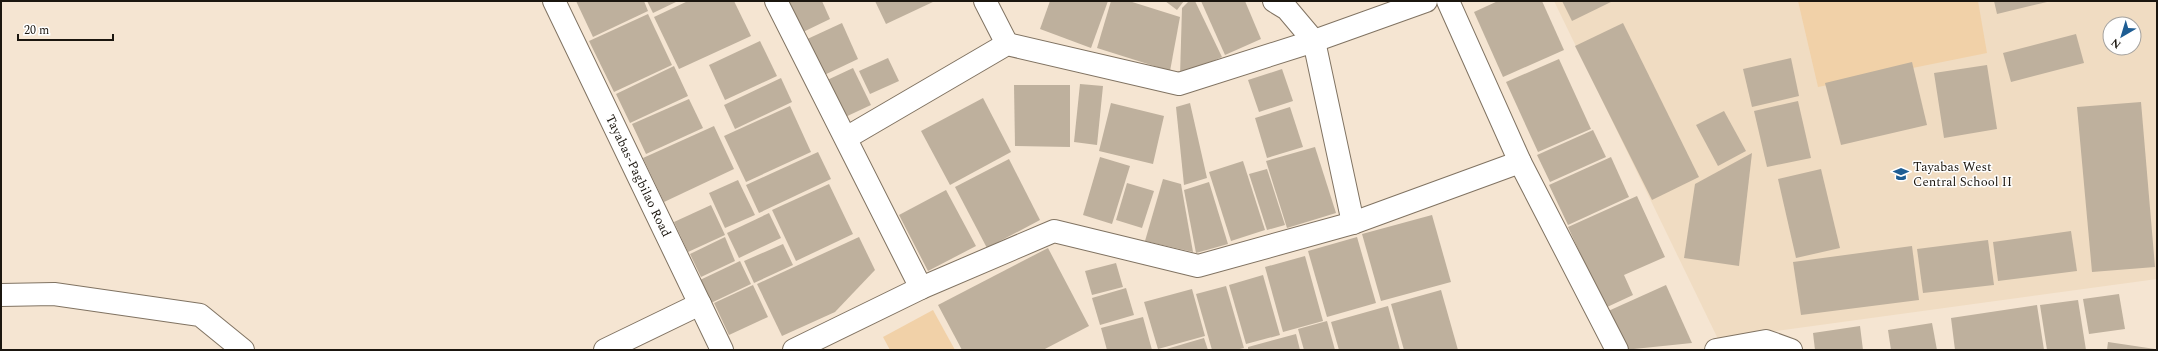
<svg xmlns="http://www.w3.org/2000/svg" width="2158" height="351" font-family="Spectral,serif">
<rect width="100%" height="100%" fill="#f5e5d2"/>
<path fill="#f0dcc2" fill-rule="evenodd" d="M1554,1H2157V279L1718,339ZM2110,24H2134V48H2110Z"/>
<g fill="#f1d1a8">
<polygon points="1798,1 1978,1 1987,53 1818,87"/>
<polygon points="933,310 955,350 890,350 883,337"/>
</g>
<g fill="#beb09d">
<polygon points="576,1 644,1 648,11 593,37"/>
<polygon points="647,1 678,1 653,13"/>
<polygon points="688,1 734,1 751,36 679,69 654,17"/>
<polygon points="786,1 822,1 830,19 801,33"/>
<polygon points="875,1 935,1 886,24"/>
<polygon points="1050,1 1108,1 1091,48 1040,29"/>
<polygon points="1111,1 1129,1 1180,17 1170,71 1097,48"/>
<polygon points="1165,1 1184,1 1177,10"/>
<polygon points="1189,1 1195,1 1222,57 1180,76 1182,8"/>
<polygon points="1201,1 1245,1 1261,39 1225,55"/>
<polygon points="1498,1 1542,1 1564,50 1503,77 1474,12"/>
<polygon points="1562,1 1613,1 1572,21"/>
<polygon points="1994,1 2047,1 2047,2 1997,14"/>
<polygon points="648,14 672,65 614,92 589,41"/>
<polygon points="842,23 858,59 820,77 803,41"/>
<polygon points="1623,23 1699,177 1652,200 1575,46"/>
<polygon points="2076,34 2084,63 2011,82 2003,53"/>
<polygon points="760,41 777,76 725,100 709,65"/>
<polygon points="888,58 899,81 870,94 859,71"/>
<polygon points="1791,58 1799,96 1752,107 1743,69"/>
<polygon points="1559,59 1591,129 1538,152 1506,82"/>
<polygon points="1912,62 1927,125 1841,145 1825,83"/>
<polygon points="1987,65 1997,129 1944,138 1934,73"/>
<polygon points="674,66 688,96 630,123 616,94"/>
<polygon points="853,68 871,105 841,119 823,82"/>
<polygon points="1282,69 1293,101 1259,112 1248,80"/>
<polygon points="781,78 792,102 735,129 724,105"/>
<polygon points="1080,84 1103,86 1097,145 1074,142"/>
<polygon points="1014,85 1070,85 1070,147 1015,146"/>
<polygon points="983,98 1011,152 950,185 921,131"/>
<polygon points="689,99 703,128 646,154 632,124"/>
<polygon points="1798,101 1811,158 1767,167 1754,111"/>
<polygon points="2141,102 2155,267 2092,272 2077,107"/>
<polygon points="1111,103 1164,116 1153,164 1099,151"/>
<polygon points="1190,103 1207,178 1184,185 1176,107"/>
<polygon points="790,106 811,152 746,182 724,136"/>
<polygon points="1290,107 1303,147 1267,158 1255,118"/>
<polygon points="1724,111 1746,151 1718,166 1696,125"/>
<polygon points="714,126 734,169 664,202 643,158"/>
<polygon points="1593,130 1606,157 1550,182 1537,155"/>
<polygon points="1315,147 1336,213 1287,228 1266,161"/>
<polygon points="818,152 831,179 759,213 746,185"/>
<polygon points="1752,153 1739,266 1684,258 1695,184"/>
<polygon points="1100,157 1130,166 1112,224 1083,215"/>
<polygon points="1611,157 1629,197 1568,225 1549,185"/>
<polygon points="1009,159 1040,220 987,248 955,187"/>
<polygon points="1243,161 1265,230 1231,241 1209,172"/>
<polygon points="1267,169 1285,225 1267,230 1249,174"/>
<polygon points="1821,169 1840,248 1796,258 1778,179"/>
<polygon points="1163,179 1181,184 1193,252 1145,241"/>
<polygon points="738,180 755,215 725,228 709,193"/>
<polygon points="1209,182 1228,244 1196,253 1184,190"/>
<polygon points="1127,183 1154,191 1142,228 1116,220"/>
<polygon points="829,184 853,234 796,261 772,210"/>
<polygon points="946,190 976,246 928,271 899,215"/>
<polygon points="1637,196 1665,257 1624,275 1633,295 1605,308 1568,227"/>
<polygon points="711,205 725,235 688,252 674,222"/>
<polygon points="769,213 781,238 739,258 727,233"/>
<polygon points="1432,215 1451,282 1381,301 1362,234"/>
<polygon points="2071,231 2077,271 1998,281 1993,242"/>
<polygon points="725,237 735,261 701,277 690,254"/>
<polygon points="859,237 875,270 835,312 782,336 757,284"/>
<polygon points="1357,237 1376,303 1327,317 1308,251"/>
<polygon points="1988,240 1994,285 1923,293 1917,249"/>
<polygon points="783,244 793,265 754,283 744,261"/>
<polygon points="1912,246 1919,300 1801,315 1793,262"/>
<polygon points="1048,248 1089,326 1043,350 962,350 938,305"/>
<polygon points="1305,256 1323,321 1283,332 1265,267"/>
<polygon points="740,261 751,284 711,303 700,280"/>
<polygon points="1116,263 1123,287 1092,295 1085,271"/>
<polygon points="1263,275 1280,335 1246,344 1229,285"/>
<polygon points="753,285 768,317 729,335 714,303"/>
<polygon points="1666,285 1692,343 1624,350 1606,312"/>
<polygon points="1226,286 1244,348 1235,350 1212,350 1196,294"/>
<polygon points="1126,288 1134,315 1100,325 1092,298"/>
<polygon points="1192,289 1205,336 1158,349 1144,302"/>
<polygon points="1441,290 1458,350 1404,350 1391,304"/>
<polygon points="2119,294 2125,329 2089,334 2083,299"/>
<polygon points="2078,300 2086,350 2047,350 2040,305"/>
<polygon points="2037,305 2044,350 1955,350 1951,318"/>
<polygon points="1388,306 1400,350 1339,350 1331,322"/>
<polygon points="1143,317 1152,350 1107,350 1101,328"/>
<polygon points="1327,321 1335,350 1304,350 1298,329"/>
<polygon points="1932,323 1937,350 1891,350 1888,330"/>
<polygon points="1860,326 1863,350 1815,350 1813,333"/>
<polygon points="1296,334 1300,350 1248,350 1248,347"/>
<polygon points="1204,338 1208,350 1163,350"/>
<polygon points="2108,342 2155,349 2155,350 2107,350"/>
</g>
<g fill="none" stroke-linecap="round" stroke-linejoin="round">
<defs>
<g id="street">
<polyline points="776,1 921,288"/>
<polyline points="985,1 1007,44"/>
<polyline points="1274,1 1287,9 1314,41 1353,223"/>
<polyline points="1448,1 1520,162 1617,350"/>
<polyline points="846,138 1007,44 1179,84 1314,41 1426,1"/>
<polyline points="1,295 54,294 200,315 243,350"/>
<polyline points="605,350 700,304"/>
<polyline points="794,350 921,288 1054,231 1198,266 1353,223 1520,162"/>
<polyline points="1716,350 1766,341 1791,350"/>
</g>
<g id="secondary">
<path id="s1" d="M554,1L722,350"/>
</g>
</defs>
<use href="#street" stroke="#807362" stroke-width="24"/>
<use href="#secondary" stroke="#807362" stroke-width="24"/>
<use href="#street" stroke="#fff" stroke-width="22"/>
<use href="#secondary" stroke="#fff" stroke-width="22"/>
</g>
<defs>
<symbol id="school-bare" viewBox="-9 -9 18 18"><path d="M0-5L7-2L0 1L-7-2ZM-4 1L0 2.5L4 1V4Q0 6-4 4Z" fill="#1e5d93" stroke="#fff" stroke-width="2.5" paint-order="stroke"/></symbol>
</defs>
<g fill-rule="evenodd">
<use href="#school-bare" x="1890" y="163" width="22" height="22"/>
</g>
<g text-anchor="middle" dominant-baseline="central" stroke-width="3" stroke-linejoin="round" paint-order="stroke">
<g font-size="13" fill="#1b160f" stroke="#fff" text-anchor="start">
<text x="1913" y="167">Tayabas West<tspan x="1913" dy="15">Central School II</tspan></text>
</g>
<g font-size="13" fill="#1b160f" stroke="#fff">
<text stroke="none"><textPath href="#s1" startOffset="194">Tayabas-Pagbilao Road</textPath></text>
</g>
</g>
<rect width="2158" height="351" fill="none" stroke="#1b160f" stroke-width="4"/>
<g transform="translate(2122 36) rotate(218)"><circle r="19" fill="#ffffff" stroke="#a4a29f"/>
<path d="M0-3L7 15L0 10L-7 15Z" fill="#1e5d93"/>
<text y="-6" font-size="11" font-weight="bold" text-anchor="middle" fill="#1b160f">N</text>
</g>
<path d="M18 34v6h95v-6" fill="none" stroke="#1b160f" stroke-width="2"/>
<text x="24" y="34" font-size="12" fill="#1b160f" stroke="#ffffff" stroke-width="3" paint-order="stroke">20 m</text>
</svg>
